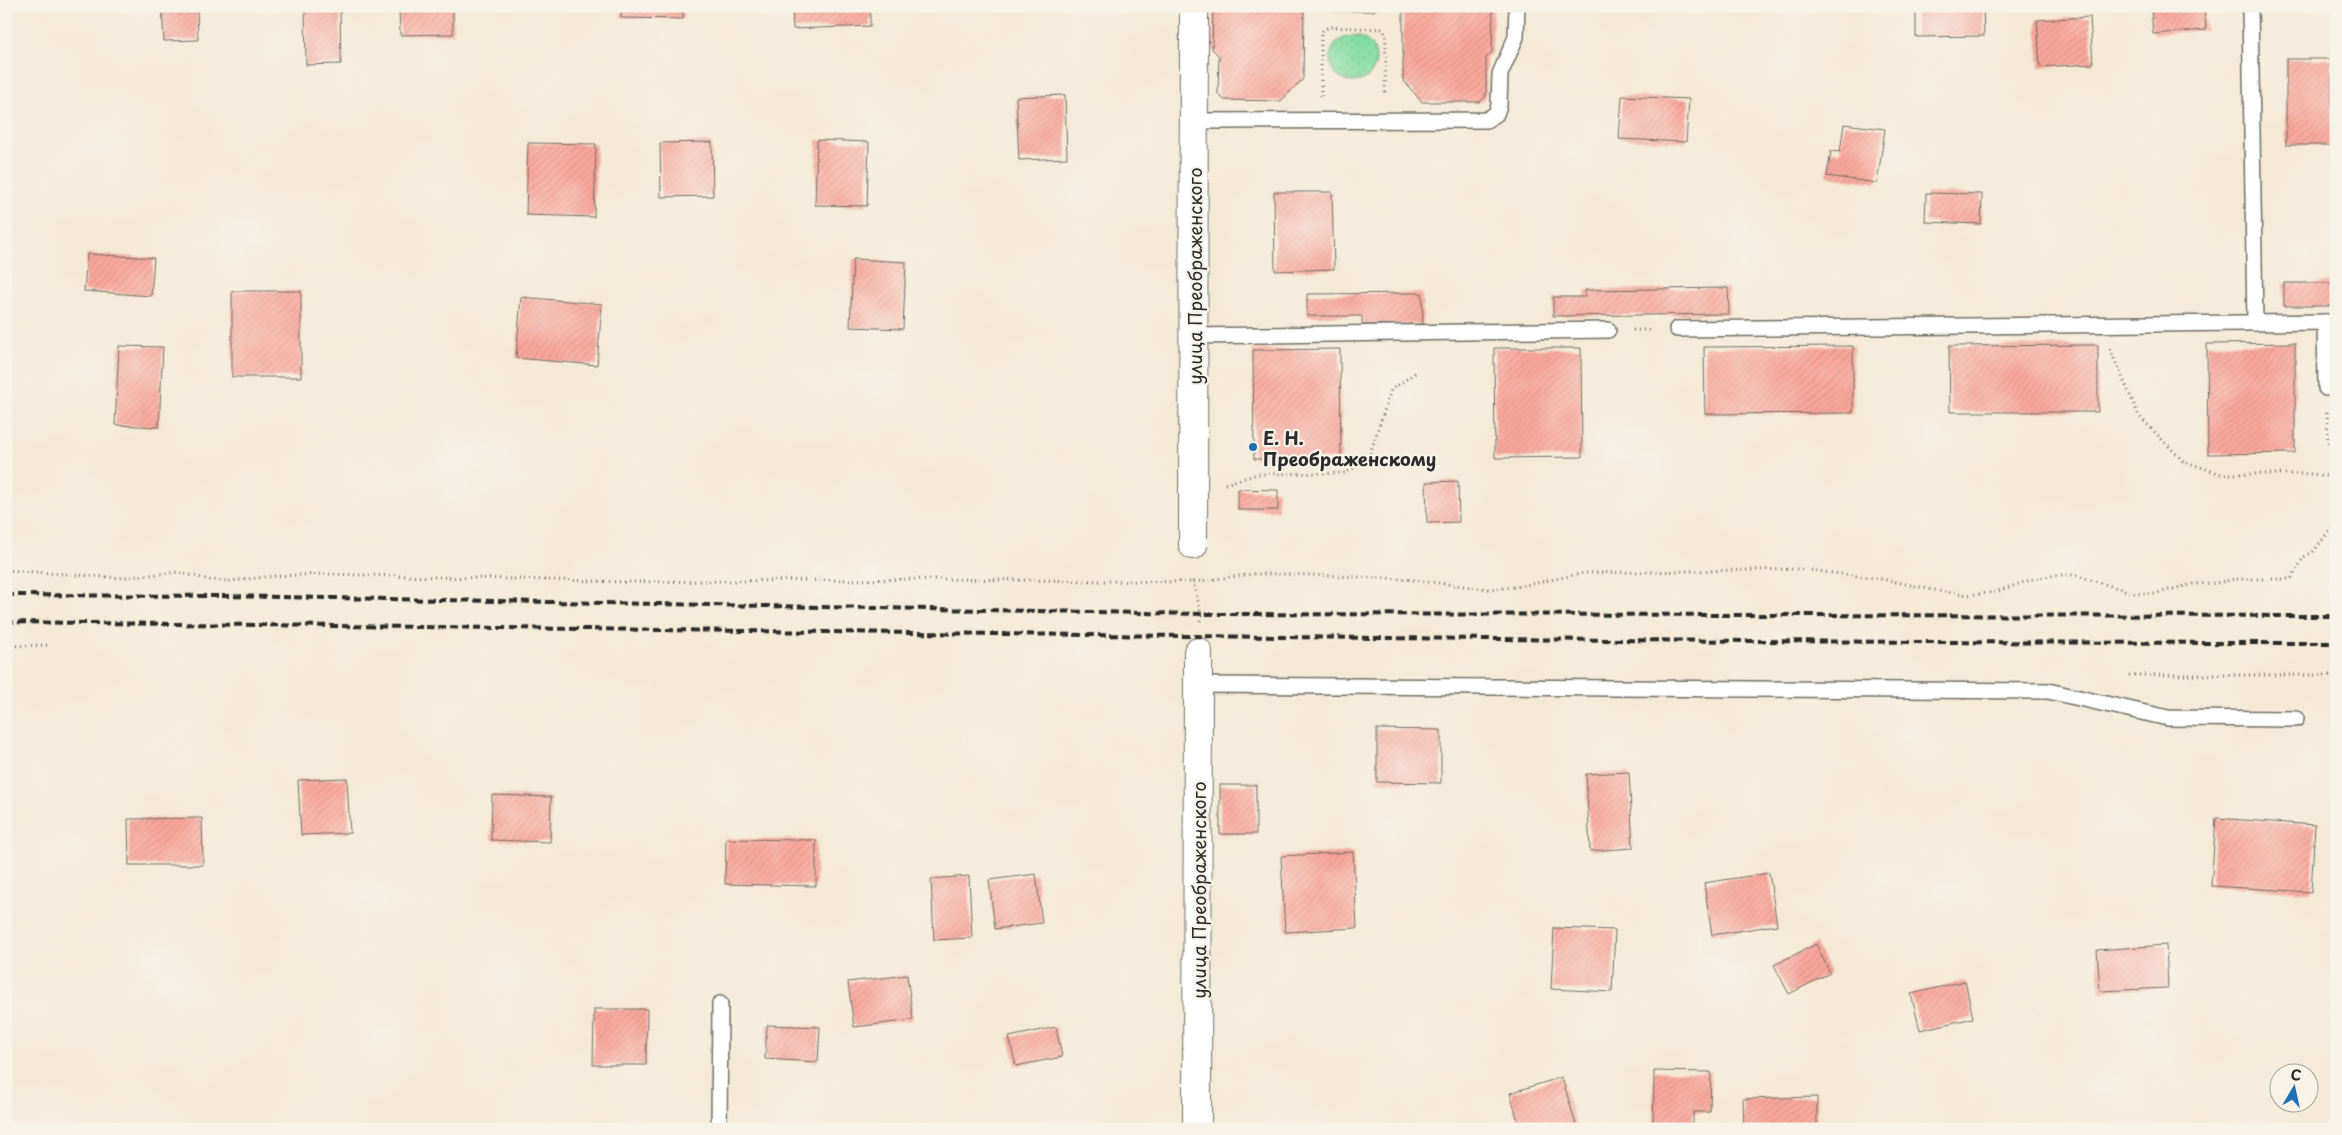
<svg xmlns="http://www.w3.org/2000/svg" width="2342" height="1135" font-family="'Playpen Sans',sans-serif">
<defs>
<pattern id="grass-dots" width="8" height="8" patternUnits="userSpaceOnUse" patternTransform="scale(1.25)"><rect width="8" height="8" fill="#84dda2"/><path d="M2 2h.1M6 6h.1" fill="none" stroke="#72be8c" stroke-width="1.8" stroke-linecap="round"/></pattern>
<pattern id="building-hatch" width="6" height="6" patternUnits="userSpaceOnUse" patternTransform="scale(1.25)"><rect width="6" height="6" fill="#fba79b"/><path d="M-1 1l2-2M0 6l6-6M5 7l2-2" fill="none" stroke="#d79086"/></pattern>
</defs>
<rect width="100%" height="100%" fill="#f7f3e8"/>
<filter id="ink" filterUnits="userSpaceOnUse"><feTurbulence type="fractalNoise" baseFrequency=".02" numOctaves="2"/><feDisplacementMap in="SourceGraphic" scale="10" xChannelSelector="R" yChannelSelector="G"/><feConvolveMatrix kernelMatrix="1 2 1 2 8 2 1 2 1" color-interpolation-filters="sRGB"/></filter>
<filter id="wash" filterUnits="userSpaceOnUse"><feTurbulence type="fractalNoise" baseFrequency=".0096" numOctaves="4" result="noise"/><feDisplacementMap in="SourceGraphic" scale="20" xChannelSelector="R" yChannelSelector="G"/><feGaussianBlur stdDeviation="1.12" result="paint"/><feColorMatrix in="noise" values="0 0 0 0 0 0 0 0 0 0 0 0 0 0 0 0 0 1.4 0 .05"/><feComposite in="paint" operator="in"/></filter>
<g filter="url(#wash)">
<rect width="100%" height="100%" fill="#f4e9d5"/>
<circle fill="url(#grass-dots)" stroke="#588466" cx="1353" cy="59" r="23"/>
<g id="blocks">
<g fill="url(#building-hatch)">
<polygon points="162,6 197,6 198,40 164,41"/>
<polygon points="305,6 340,6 341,64 306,65"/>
<polygon points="399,6 453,6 453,34 400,35"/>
<polygon points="621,6 683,6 683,19 621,18"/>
<polygon points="792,6 870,6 870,26 793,29"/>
<polygon points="1213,6 1308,6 1304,10 1303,79 1281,101 1224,100 1218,94 1219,56 1212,49"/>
<polygon points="1329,6 1378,6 1374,11 1333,11"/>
<polygon points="1399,6 1493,6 1492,52 1486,58 1486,96 1480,102 1422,102 1403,80 1403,11"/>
<polygon points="1916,6 1983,6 1984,36 1916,37"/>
<polygon points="2151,6 2204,6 2206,30 2153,34"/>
<polygon points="2090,17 2093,64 2040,67 2037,20"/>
<rect x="2286" y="59" width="46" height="86"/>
<polygon points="1065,95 1067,158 1019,160 1016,97"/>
<polygon points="1622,96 1689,99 1686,142 1619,139"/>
<polygon points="1844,124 1885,129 1877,183 1827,176 1831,151 1840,152"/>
<polygon points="817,140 869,142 867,206 815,205"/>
<polygon points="712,142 713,196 661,197 660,143"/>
<polygon points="528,143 596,144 594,217 526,215"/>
<polygon points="1274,192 1332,192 1334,269 1275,271"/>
<polygon points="1926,193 1982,194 1981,224 1925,222"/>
<polygon points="87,254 154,258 151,296 84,291"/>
<polygon points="853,259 906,262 903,329 850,327"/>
<rect x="2284" y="283" width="52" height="23"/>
<polygon points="1728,288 1729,314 1553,316 1553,297 1585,297 1585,290"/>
<rect x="232" y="291" width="69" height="86"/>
<polygon points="1422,293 1423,324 1362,325 1362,316 1307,316 1307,294"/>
<polygon points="521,297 602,304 597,365 516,358"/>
<polygon points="2295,343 2295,453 2208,454 2207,344"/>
<polygon points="2098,345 2098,412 1950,412 1949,346"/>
<polygon points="119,346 163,347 159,427 115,425"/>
<polygon points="1853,346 1853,413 1705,414 1704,347"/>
<polygon points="1494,348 1581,348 1582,457 1495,458"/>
<polygon points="1340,349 1341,459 1254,459 1253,350"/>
<polygon points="1458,481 1459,522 1427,523 1426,482"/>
<polygon points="1238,489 1278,490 1278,510 1238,510"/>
<polygon points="1377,729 1441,730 1441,783 1377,782"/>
<polygon points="1629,772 1633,848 1590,851 1586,774"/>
<polygon points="347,778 350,833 301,835 298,780"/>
<rect x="1220" y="785" width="36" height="49"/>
<polygon points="492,795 551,797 550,842 491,840"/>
<polygon points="202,818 203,865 129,865 128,819"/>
<polygon points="2216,818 2315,825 2311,892 2211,886"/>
<polygon points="726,839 816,840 816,886 725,884"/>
<polygon points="1353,852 1357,928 1285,932 1281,856"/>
<polygon points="1769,873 1777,925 1712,935 1704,883"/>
<polygon points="1036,874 1042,923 995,929 989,880"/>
<polygon points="969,876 972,938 934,940 931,879"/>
<polygon points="1554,928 1615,930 1612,992 1551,989"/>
<polygon points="1816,944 1830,973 1789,994 1774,965"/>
<polygon points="2166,945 2168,988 2100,991 2097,950"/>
<polygon points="907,975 913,1020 854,1027 848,982"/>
<polygon points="1965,981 1973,1018 1920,1030 1911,994"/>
<polygon points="594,1009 647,1009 646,1065 593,1065"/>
<polygon points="767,1025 820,1027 818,1062 765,1059"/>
<polygon points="1056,1027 1062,1057 1016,1066 1009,1037"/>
<polygon points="1654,1071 1711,1072 1710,1112 1693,1112 1693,1129 1653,1129"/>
<polygon points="1562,1077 1576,1125 1563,1129 1520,1129 1510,1093"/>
<polygon points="1817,1097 1817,1129 1744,1129 1743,1099"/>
</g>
</g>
</g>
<g filter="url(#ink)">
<use href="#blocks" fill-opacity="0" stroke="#716e66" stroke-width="1"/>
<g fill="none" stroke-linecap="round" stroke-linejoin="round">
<defs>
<g id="lane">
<polyline points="2250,6 2255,323"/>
<polyline points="1195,121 1486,120 1496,114 1499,105 1500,74 1516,37 1517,6"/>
<polyline points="2325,322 2326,388"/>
<polyline points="1677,329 2336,322"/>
<polyline points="1194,336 1608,330"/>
<polyline points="1198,685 2048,691 2168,718 2296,719"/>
<polyline points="719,1129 720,1004"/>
</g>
<g id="street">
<polyline points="1193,545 1194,6"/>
<polyline points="1197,1129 1198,652"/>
</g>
</defs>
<use href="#lane" stroke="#716e66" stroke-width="18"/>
<use href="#street" stroke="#716e66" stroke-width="30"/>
<g stroke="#716e66" stroke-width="3" stroke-dasharray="1 4" stroke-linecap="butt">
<polyline points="1321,96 1321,35 1323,30 1329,27 1383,29 1386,35 1385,95"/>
<polyline points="1633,330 1651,330"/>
<polyline points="2110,349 2139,416 2183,461 2221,474 2311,474 2336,477"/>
<polyline points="2327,412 2328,441 2336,455"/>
<polyline points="1225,484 1258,474 1345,473 1368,460 1391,390 1418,371"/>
<polyline points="6,570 120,578 178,572 210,580 230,581 274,576 325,574 628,582 942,579 1193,582 1254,574 1285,574 1406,579 1487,589 1516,587 1584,573 1800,569 1882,579 1939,591 1968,595 1995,592 2033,579 2056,575 2075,575 2134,593 2154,594 2192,584 2216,583 2235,579 2291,579 2304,557 2313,552 2336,522"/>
<polyline points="1193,581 1201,614 1200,621"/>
<polyline points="6,646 51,645"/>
<polyline points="2129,675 2336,675"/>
</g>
<use href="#lane" stroke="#fff" stroke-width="15"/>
<use href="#street" stroke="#fff" stroke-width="28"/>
<g stroke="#2b2b2b" stroke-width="4" stroke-dasharray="8 4" stroke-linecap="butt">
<polyline points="6,595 224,596 1201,614 2336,616"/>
<path d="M6,622C783,631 1559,643 2336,643"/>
</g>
</g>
</g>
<circle fill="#1f6fb2" stroke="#f7f3e8" stroke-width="2" cx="1253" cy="447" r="5"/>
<g text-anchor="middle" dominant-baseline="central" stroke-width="4.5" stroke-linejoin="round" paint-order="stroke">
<g font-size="18" fill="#2b2b2b" stroke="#f7f3e8">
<text transform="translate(1194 276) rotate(-90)">улица Преображенского</text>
<text transform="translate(1198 890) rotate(-90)">улица Преображенского</text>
</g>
<g font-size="18" font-weight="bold" fill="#2b2b2b" stroke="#f7f3e8" text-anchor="start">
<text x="1263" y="437">Е. Н.<tspan x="1263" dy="21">Преображенскому</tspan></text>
</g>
</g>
<rect width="2342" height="1135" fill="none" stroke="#f7f3e8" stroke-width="25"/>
<g transform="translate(2294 1088) rotate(9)"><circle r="24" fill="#f7f3e8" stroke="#a5a39c"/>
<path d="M0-4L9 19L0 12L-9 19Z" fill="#1f6fb2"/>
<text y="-8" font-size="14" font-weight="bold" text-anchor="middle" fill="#2b2b2b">С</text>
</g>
</svg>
